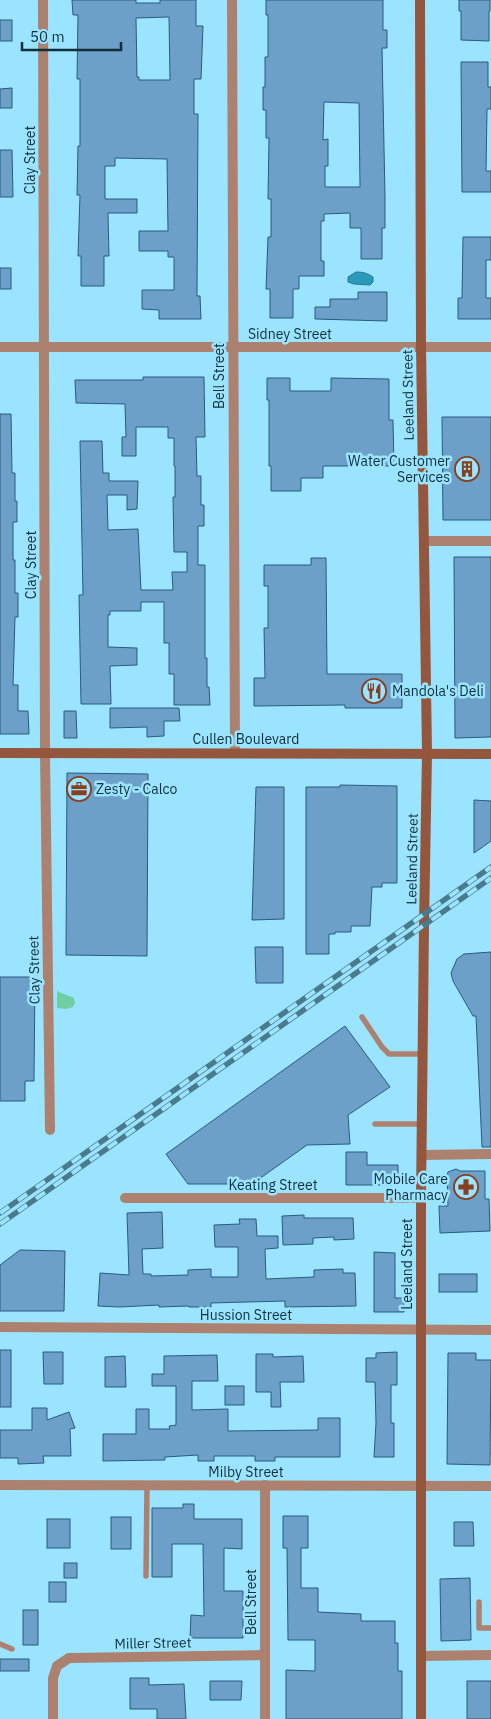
<svg xmlns="http://www.w3.org/2000/svg" width="491" height="1719" font-family="'IBM Plex Sans',sans-serif">
<rect width="100%" height="100%" fill="#9be4ff"/>
<polygon fill="#70cea4" points="57,991 74,998 75,1003 73,1007 66,1009 57,1008"/>
<path fill="#2a99ba" stroke="#227994" d="M356,272C363,272 367,273 373,277V282L370,285L354,284L348,282V277Z"/>
<g fill="#6ca0c9" stroke="#285b80" fill-rule="evenodd">
<path d="M72,0H136V3H160V0H196V26H203L201,79H194V114H198L197,296H200L201,319H159V310L142,309V290H174V257H168V251H139V231H168L167,159L115,158V166H105V199H137V213H108L109,256H104V286H81V256H78L80,195H77L78,146H80V79H77L78,15H73ZM169,17L170,80H139V77H137L136,18Z"/>
<path d="M266,0H383V30H387V48H382L385,197V228H382V259H361V228H350V213L324,214V221H321V261H324V276H299V289H293V318H270V289H266L268,237H271V199H268L269,138H266V110H263V87H265V57H268V15H266ZM324,102L359,103L360,187H325V166H328V139L323,140Z"/>
<polygon points="459,0 490,0 490,11 489,11 489,41 461,40 461,11 459,11"/>
<rect x="0" y="20" width="12" height="21"/>
<polygon points="461,62 488,62 488,87 491,87 491,109 487,109 486,171 491,171 491,192 462,192"/>
<polygon points="12,88 12,108 0,108 0,89"/>
<polygon points="0,150 12,150 13,197 0,197"/>
<polygon points="463,237 491,237 491,260 486,260 486,298 491,298 491,319 458,319 458,298 462,298"/>
<rect x="0" y="268" width="11" height="21"/>
<polygon points="358,292 387,292 387,321 315,319 315,307 330,307 330,299 358,299"/>
<polygon points="143,377 204,377 205,437 196,437 197,476 201,476 201,505 204,505 204,526 198,526 198,565 205,565 205,658 207,658 207,687 209,687 210,705 174,705 174,674 169,674 169,643 164,643 164,602 141,602 141,611 110,611 110,615 108,615 108,647 137,648 137,665 110,666 111,704 81,704 79,595 83,595 80,441 102,441 103,473 109,473 109,481 138,481 137,509 127,510 127,495 107,495 108,530 138,529 141,590 173,590 172,572 187,572 187,552 174,552 173,497 175,497 175,466 174,466 174,438 168,438 168,427 136,427 136,456 122,456 122,437 126,437 125,404 76,403 75,380 143,380"/>
<polygon points="267,378 290,378 290,391 331,391 331,378 389,379 389,420 393,420 394,466 323,466 323,478 301,478 301,491 271,491 271,466 269,466 269,400 267,400"/>
<polygon points="0,414 11,414 12,473 15,473 15,501 17,501 17,522 13,522 13,560 15,560 15,593 18,593 18,617 15,617 13,685 18,685 18,711 28,711 29,734 0,734"/>
<polygon points="442,417 491,417 491,520 443,520"/>
<polygon points="454,557 491,557 491,737 455,738"/>
<polygon points="311,558 326,558 327,674 402,674 402,708 345,708 345,705 254,706 254,678 265,678 264,628 268,628 268,586 264,586 264,565 311,565"/>
<polygon points="110,708 179,708 180,721 164,721 164,736 147,737 147,727 110,728"/>
<polygon points="64,711 76,711 77,738 64,738"/>
<polygon points="67,773 148,774 147,956 66,955"/>
<polygon points="340,785 397,786 397,883 382,883 382,887 372,887 370,926 351,926 351,932 335,932 335,934 329,934 329,954 306,954 306,787 340,787"/>
<polygon points="256,787 284,787 284,919 252,920"/>
<polygon points="474,800 491,801 491,841 474,853"/>
<polygon points="255,947 283,947 283,983 256,983"/>
<polygon points="491,952 491,1147 482,1147 476,1016 473,1016 453,981 451,973 457,959 464,954"/>
<polygon points="0,977 35,977 34,1081 25,1081 25,1101 0,1101"/>
<polygon points="345,1026 390,1087 348,1115 350,1144 307,1145 252,1184 188,1184 166,1154"/>
<polygon points="346,1152 367,1152 367,1165 398,1165 398,1185 346,1185"/>
<polygon points="456,1169 460,1171 485,1171 485,1199 489,1199 490,1231 440,1233 439,1206 448,1206 447,1175 448,1172"/>
<polygon points="162,1212 163,1248 142,1249 143,1274 151,1274 151,1276 188,1275 188,1270 211,1269 211,1277 238,1277 238,1247 215,1247 214,1225 240,1224 239,1219 256,1219 257,1236 278,1236 278,1248 265,1249 266,1279 314,1277 314,1270 343,1269 343,1273 355,1273 356,1306 285,1307 285,1301 211,1303 211,1307 189,1307 189,1306 159,1307 159,1305 119,1307 98,1306 100,1273 129,1275 127,1213"/>
<polygon points="304,1215 304,1218 353,1218 354,1239 334,1240 334,1237 313,1238 313,1244 283,1245 282,1216"/>
<polygon points="20,1250 65,1251 64,1311 0,1311 0,1265"/>
<polygon points="374,1252 395,1253 395,1298 404,1298 404,1312 374,1312"/>
<rect x="439" y="1274" width="38" height="18"/>
<rect x="0" y="1350" width="11" height="57"/>
<polygon points="43,1352 63,1352 63,1384 44,1384"/>
<polygon points="397,1352 397,1385 391,1385 391,1423 394,1423 394,1457 374,1457 376,1423 375,1382 366,1382 366,1358 376,1358 376,1353"/>
<polygon points="448,1353 476,1353 476,1360 491,1360 490,1465 447,1464"/>
<polygon points="256,1354 273,1354 273,1357 303,1356 304,1382 280,1382 281,1407 271,1407 271,1392 256,1392"/>
<polygon points="217,1355 218,1381 192,1381 192,1410 228,1409 228,1431 318,1430 318,1418 340,1418 340,1457 275,1457 275,1461 255,1461 255,1456 214,1456 214,1461 198,1461 198,1455 165,1457 165,1460 103,1461 103,1434 136,1434 136,1409 149,1409 149,1429 170,1429 169,1426 176,1425 176,1386 152,1386 152,1374 164,1374 164,1356"/>
<polygon points="125,1356 126,1387 105,1387 105,1357"/>
<rect x="225" y="1386" width="19" height="19"/>
<polygon points="32,1408 47,1408 47,1420 69,1412 75,1428 70,1429 71,1456 43,1456 44,1463 18,1464 18,1458 0,1458 0,1430 32,1430"/>
<polygon points="183,1504 194,1504 194,1519 242,1519 242,1549 224,1548 224,1591 243,1591 243,1638 190,1638 191,1615 204,1616 203,1544 172,1544 172,1577 152,1577 152,1508 183,1508"/>
<polygon points="283,1516 308,1516 308,1548 301,1548 301,1588 318,1588 318,1612 361,1614 361,1621 395,1621 395,1643 398,1643 398,1671 402,1671 402,1719 286,1719 286,1670 315,1671 315,1640 288,1640 287,1548 283,1548"/>
<rect x="111" y="1517" width="20" height="32"/>
<rect x="47" y="1519" width="23" height="29"/>
<polygon points="454,1522 473,1522 474,1546 454,1546"/>
<rect x="64" y="1563" width="13" height="15"/>
<polygon points="470,1578 471,1640 441,1641 440,1579"/>
<rect x="49" y="1582" width="17" height="20"/>
<rect x="23" y="1610" width="15" height="35"/>
<rect x="0" y="1659" width="29" height="12"/>
<polygon points="130,1678 149,1678 149,1685 184,1684 186,1719 157,1719 157,1709 130,1709"/>
<polygon points="210,1681 242,1681 241,1700 210,1700"/>
<rect x="467" y="1681" width="24" height="38"/>
</g>
<g fill="none" stroke-linecap="round" stroke-linejoin="round">
<g stroke="#ad816f" stroke-width="5.5">
<polyline points="362,1017 382,1047 389,1054 423,1054"/>
<polyline points="375,1124 423,1124"/>
<polyline points="146,1576 147,1485"/>
<polyline points="479,1602 479,1628 491,1628"/>
<polyline points="0,1644 12,1649"/>
</g>
<g stroke="#ad816f" stroke-width="10">
<polyline points="43,0 45,753 50,1130"/>
<polyline points="232,0 235,753"/>
<polyline points="0,347 491,347"/>
<polyline points="424,541 491,541"/>
<polyline points="422,1155 491,1154"/>
<polyline points="125,1198 421,1198"/>
<polyline points="0,1327 491,1330"/>
<polyline points="0,1485 491,1486"/>
<polyline points="421,1656 491,1655"/>
<polyline points="53,1719 53,1678 57,1666 69,1658 265,1655"/>
<polyline points="265,1719 265,1485"/>
</g>
<g stroke="#94563c" stroke-width="10">
<polyline points="420,0 421,347 427,753 424,926 421,1198 421,1719"/>
<polyline points="0,753 491,754"/>
</g>
<defs>
<g id="rail">
<polyline points="0,1213 491,867"/>
<polyline points="0,1224 491,878"/>
</g>
</defs>
<use href="#rail" stroke="#4a7b8d" stroke-width="5.5"/>
<use href="#rail" stroke="#9be4ff" stroke-width="4" stroke-dasharray="11" stroke-linecap="butt"/>
</g>
<defs>
<symbol id="building-ring" viewBox="-11 -11 22 22"><circle r="9.5" fill="#9be4ff" stroke="#873f20" stroke-width="1.5"/><path d="M-4-6H4V6H1V3H-1V6H-4ZM-2.5-4.3h1.7v1.8h-1.7ZM.8-4.3h1.7v1.8H.8ZM-2.5-1h1.7V.8h-1.7ZM.8-1h1.7V.8H.8Z" fill="#873f20"/></symbol>
<symbol id="restaurant-ring" viewBox="-11 -11 22 22"><circle r="9.5" fill="#9be4ff" stroke="#873f20" stroke-width="1.5"/><path d="M-5-6h1v4h1v-4h1v4h1v-4h1v5L-1.5 .5V6h-2V.5L-5-1ZM5-6V6H3V1.5H1.5Q1.5-4 5-6Z" fill="#873f20"/></symbol>
<symbol id="office-ring" viewBox="-11 -11 22 22"><circle r="9.5" fill="#9be4ff" stroke="#873f20" stroke-width="1.5"/><path d="M-6-3h4V-5.5h4V-3h4V5H-6ZM-1-4.5V-3h2v-1.5ZM-6 0V1H6V0Z" fill="#873f20"/></symbol>
<symbol id="pharmacy-ring" viewBox="-11 -11 22 22"><circle r="9.5" fill="#9be4ff" stroke="#873f20" stroke-width="1.5"/><path d="M-2-6h4v4h4v4h-4v4h-4v-4h-4v-4h4Z" fill="#873f20"/></symbol>
</defs>
<g fill-rule="evenodd">
<use href="#building-ring" x="453" y="455" width="28" height="28"/>
<use href="#restaurant-ring" x="360" y="677" width="28" height="28"/>
<use href="#office-ring" x="65" y="775" width="28" height="28"/>
<use href="#pharmacy-ring" x="452" y="1173" width="28" height="28"/>
</g>
<g text-anchor="middle" dominant-baseline="central" stroke-width="5" stroke-linejoin="round" paint-order="stroke">
<g font-size="14" fill="#102f3a" stroke="#9be4ff">
<text transform="translate(30 160) rotate(-90)">Clay Street</text>
<text x="290" y="334">Sidney Street</text>
<text transform="translate(219 376) rotate(-90)">Bell Street</text>
<text transform="translate(408 395) rotate(-91)">Leeland Street</text>
<text transform="translate(31 565) rotate(-90)">Clay Street</text>
<text x="246" y="739">Cullen Boulevard</text>
<text transform="translate(412 859) rotate(-89)">Leeland Street</text>
<text transform="translate(34 970) rotate(-91)">Clay Street</text>
<text x="273" y="1185">Keating Street</text>
<text transform="translate(407 1264) rotate(-90)">Leeland Street</text>
<text x="246" y="1315">Hussion Street</text>
<text x="246" y="1472">Milby Street</text>
<text transform="translate(251 1602) rotate(-90)">Bell Street</text>
<text transform="translate(153 1643) rotate(-1)">Miller Street</text>
</g>
<g font-size="14" fill="#102f3a" stroke="#9be4ff" text-anchor="end">
<text x="450" y="461">Water Customer<tspan x="450" dy="16">Services</tspan></text>
<text x="392" y="691" text-anchor="start">Mandola's Deli</text>
<text x="96" y="789" text-anchor="start">Zesty - Calco</text>
<text x="448" y="1179">Mobile Care<tspan x="448" dy="16">Pharmacy</tspan></text>
</g>
</g>
<path d="M22 42v8h99v-8" fill="none" stroke="#102f3a" stroke-width="2.5"/>
<text x="30" y="42" font-size="15" fill="#102f3a" stroke="#9be4ff" stroke-width="4" paint-order="stroke">50 m</text>
</svg>
